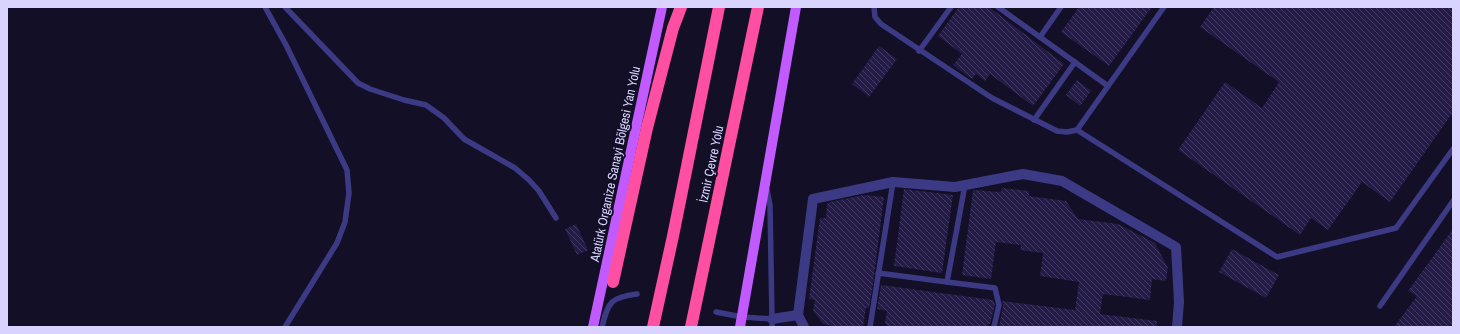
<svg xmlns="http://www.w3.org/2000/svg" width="1460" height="334" font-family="'Archivo Narrow',sans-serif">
<defs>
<pattern id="building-back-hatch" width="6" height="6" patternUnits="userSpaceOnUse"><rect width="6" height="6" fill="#241b47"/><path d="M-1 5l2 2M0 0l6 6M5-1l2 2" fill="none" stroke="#433b63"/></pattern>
</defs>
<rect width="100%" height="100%" fill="#130f26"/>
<g fill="url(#building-back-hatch)">
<polygon points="959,7 989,7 1064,64 1033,106 990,74 985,81 976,74 972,79 953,65 962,54 938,36"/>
<polygon points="1079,7 1152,7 1109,66 1061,32"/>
<polygon points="1214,7 1453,7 1453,112 1390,202 1362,182 1328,230 1311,218 1300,235 1178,150 1225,82 1262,108 1279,82 1200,27"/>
<polygon points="879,46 897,59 869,97 852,84"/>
<polygon points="1077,80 1091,91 1080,106 1066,95"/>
<polygon points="1002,188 1029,191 1029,196 1066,201 1078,219 1118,224 1155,243 1168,268 1166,281 1152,279 1150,300 1103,294 1100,314 1157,321 1157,327 999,326 1003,306 1002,301 1075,310 1079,282 1040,276 1043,253 1020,250 1021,245 996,242 991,279 962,275 973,190 1001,192"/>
<polygon points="904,189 953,195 942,273 894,266"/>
<polygon points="864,195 884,197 873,284 869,308 866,308 863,327 838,327 823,324 813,311 815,300 809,299 820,218 826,218 827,204 830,202"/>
<polygon points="576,224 588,250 577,255 565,229"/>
<polygon points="1453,229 1453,327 1394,327 1417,296 1408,291"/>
<polygon points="1232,249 1279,275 1266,298 1219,272"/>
<polygon points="881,285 993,300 995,305 990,324 988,324 988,327 888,327 885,323 887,311 877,309"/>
</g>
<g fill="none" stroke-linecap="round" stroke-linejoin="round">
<g stroke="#3d3a85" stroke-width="5.5">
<polyline points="265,7 286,45 347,170 349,193 345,222 337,243 285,327"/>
<polyline points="285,7 358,83 370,89 404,100 426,105 444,118 464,139 515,168 529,180 539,191 556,218"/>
<polyline points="874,7 875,17 881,24 992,98 1057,131 1067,132 1077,130"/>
<polyline points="998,7 1108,86"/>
<polyline points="1164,7 1077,130 1277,257 1396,228 1453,149"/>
<polyline points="1040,37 1061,7"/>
<polyline points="919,51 951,7"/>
<polyline points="1034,120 1075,62"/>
<polyline points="965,185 947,282 995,288 999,305 994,327"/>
<polyline points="767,190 770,205 772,319"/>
<polyline points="878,273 947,282"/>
<polyline points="1380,306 1453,201"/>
<polyline points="716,312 742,317 772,319 772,327"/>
<path d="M602,327C608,302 611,297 637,294"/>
<polyline points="870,327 893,182"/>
</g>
<g stroke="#3d3a85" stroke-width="10">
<polyline points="798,315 813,199 893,182 955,187 1023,174 1062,181 1176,247 1179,302 1177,327"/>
<polyline points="772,319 798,315 804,327"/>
</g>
<g stroke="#c25bff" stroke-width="10">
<polyline points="593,327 662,7"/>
<polyline points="740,327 796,7"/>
</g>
<g stroke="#ff4fa3" stroke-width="12">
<polyline points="613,282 647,128 673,28 681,7"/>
<polyline points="653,327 673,236 719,7"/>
<polyline points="691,327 758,7"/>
</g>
</g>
<g text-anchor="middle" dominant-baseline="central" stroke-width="4" stroke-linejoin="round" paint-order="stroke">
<g font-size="13" fill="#d9d4ff" stroke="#130f26">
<text transform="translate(615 164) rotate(-78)">Atatürk Organize Sanayi Bölgesi Yan Yolu</text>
<text transform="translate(711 164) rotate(-78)">İzmir Çevre Yolu</text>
</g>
</g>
<rect width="1460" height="334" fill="none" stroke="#d9d4ff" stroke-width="16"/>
</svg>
